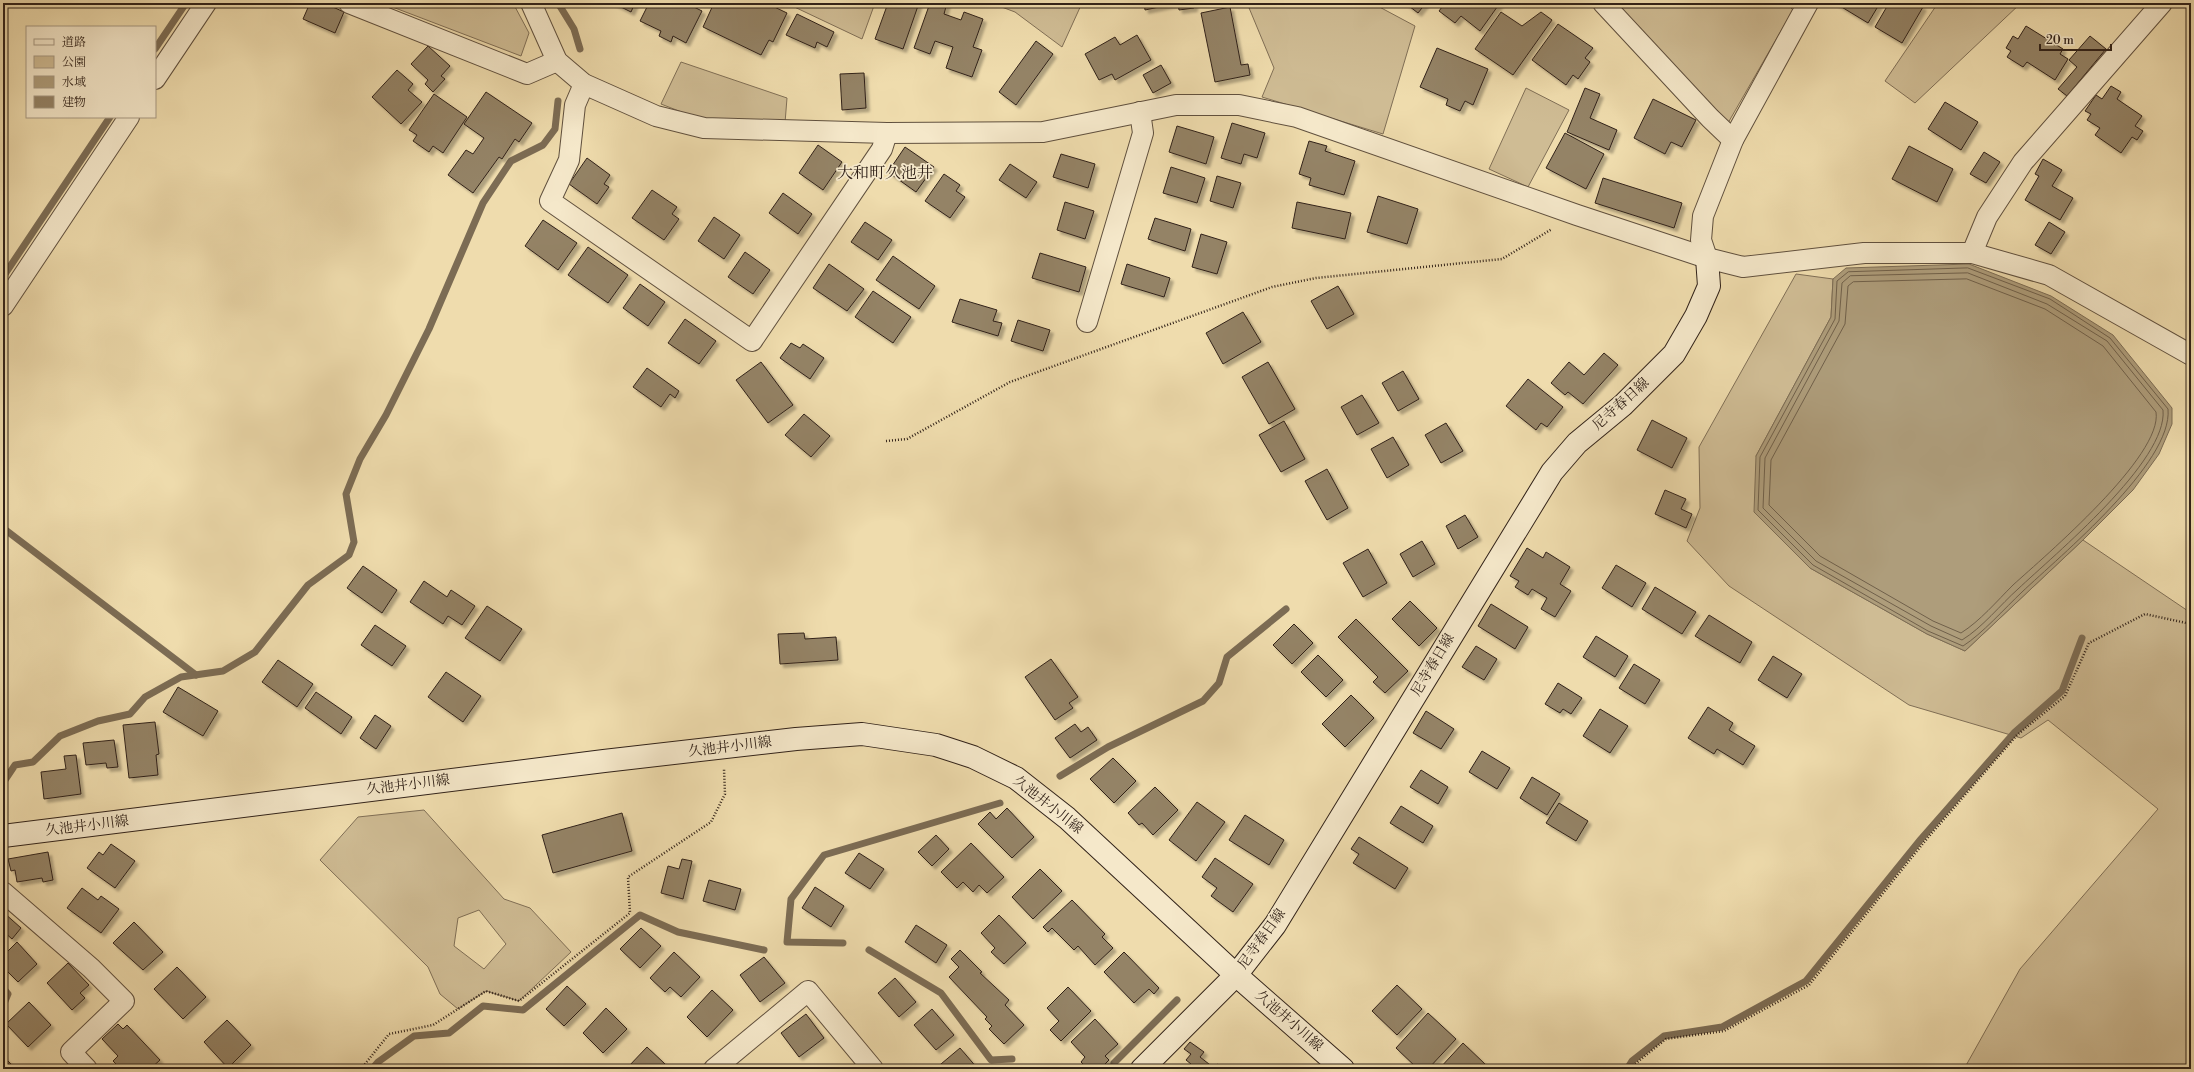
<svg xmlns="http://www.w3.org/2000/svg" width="2194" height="1072" font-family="'Libre Bodoni','Noto Serif JP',serif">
<defs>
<filter id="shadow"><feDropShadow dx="3.5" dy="3.5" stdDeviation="1" flood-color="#0004"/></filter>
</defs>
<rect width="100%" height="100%" fill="#efdcad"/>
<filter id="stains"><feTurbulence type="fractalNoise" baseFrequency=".005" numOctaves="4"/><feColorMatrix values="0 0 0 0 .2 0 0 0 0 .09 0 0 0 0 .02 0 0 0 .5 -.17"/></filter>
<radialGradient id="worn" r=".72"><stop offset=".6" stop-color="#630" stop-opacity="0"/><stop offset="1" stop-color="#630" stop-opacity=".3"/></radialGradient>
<g fill="#cfbc94" stroke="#806f56" fill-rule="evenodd">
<polygon points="382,3 513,3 529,33 521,56"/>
<polygon points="786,3 875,3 862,39"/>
<polygon points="991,3 1082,3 1062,47 1015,12"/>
<polygon points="1247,3 1372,3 1415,26 1383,134 1262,97 1274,68"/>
<polygon points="1615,3 1786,3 1793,10 1728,123"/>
<polygon points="1938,3 2021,3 1915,103 1885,81"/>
<polygon points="681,62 787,98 785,123 702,120 661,104"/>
<polygon points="1526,88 1569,110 1528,187 1489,169"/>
<polygon points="1796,274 1833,279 1831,317 1756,456 1810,568 1927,634 1965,651 2083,540 2191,613 2191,1069 1964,1069 2020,969 2158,809 2048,720 2021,738 1909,705 1729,586 1687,541 1700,508 1699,447"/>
<path d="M424,810L504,899L530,908L571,952L519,1001L486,991L458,1009L440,994L428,967L320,860L358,817ZM479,910L506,944L484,969L454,946L458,918Z"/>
</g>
<polygon fill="#ae9d7b" stroke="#7c6c54" points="1969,264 2051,296 2113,335 2172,408 2172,424 2159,454 2133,490 2083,540 1965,651 1927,634 1810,568 1754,512 1756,456 1831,317 1833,279 1846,268"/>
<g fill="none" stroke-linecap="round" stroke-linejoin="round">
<g stroke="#70604a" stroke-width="1">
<path d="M1968,268L2050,299L2110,338L2168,409C2173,463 2060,556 2022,592C2005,608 1982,634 1963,646L1928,631L1813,565L1758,510L1760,457L1835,319L1837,281L1848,272Z"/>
<path d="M1968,273L2047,304L2107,341L2163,410C2168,461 2054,555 2018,589C2001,604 1982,628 1962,640L1931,626L1816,561L1763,508L1765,458L1839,321L1842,283L1850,276Z"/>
<path d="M1967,279L2045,309L2103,346L2156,412C2163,456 2045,556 2013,585C1997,601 1980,621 1961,633L1933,621L1820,556L1769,505L1771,460L1845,324L1848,286L1853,282Z"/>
</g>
<g stroke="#7c6c54" stroke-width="7">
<polyline points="558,3 574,29 580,49"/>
<polyline points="155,49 186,3"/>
<polyline points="3,277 110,117"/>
<polyline points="3,528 196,675"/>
<polyline points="1060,776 1108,747 1203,701 1219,683 1227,657 1286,609"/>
<polyline points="3,783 15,765 33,762 60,736 98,721 130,714 145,697 181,677 223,671 255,652 308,585 349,555 354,542 346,494 360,459 386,415 429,329 483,203 511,161 543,145 555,129 558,101"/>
<polyline points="843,943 787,942 791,899 824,855 1000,803"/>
<polyline points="869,950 941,993 991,1060 1012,1059"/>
<polyline points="3,988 8,994 3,1006"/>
<polyline points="1114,1063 1177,1000"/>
<polyline points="372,1069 378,1062 414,1036 449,1033 483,1006 523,1010 640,915 678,932 764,950"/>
<polyline points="1627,1069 1632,1061 1664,1036 1722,1027 1806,981 1921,839 2014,733 2062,691 2082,638"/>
</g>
</g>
<g fill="#948366" stroke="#312219" filter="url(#shadow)">
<polygon points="310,3 324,3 344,12 335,33 303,19"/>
<polygon points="613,3 635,3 631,12"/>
<polygon points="649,3 686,3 702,11 686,43 673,36 671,42 659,36 661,31 640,21"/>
<polygon points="714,3 766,3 787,13 773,42 769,40 761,55 703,27"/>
<polygon points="888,3 919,3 903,49 875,39"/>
<polygon points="930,3 947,3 944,14 961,20 964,12 983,19 973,47 982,50 972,77 946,68 953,47 935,41 930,54 914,48"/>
<polygon points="1144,3 1194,3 1194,8 1179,10 1178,3 1145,10"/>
<polygon points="1405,3 1426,3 1418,13"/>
<polygon points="1445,3 1500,3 1480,31 1461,16 1455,23 1439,11"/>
<polygon points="1835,3 1880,3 1868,23"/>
<polygon points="1889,3 1916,3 1923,7 1902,43 1875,27"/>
<polygon points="1230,7 1241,65 1248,64 1250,75 1215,82 1201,13"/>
<polygon points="1501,12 1522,26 1541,12 1552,20 1513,75 1475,49"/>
<polygon points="797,14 834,32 827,47 817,42 815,48 786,35"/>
<polygon points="1558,24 1593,48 1585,58 1590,62 1578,79 1573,75 1566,85 1532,60"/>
<polygon points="2026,26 2063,49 2060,54 2068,59 2055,80 2027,62 2023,67 2007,57 2011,51 2006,48 2013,36 2018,39"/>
<polygon points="1137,35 1151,60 1115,80 1112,74 1099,80 1085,54 1115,37 1120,45"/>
<polygon points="2090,36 2106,49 2067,96 2058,89 2077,67 2069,60"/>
<polygon points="1036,41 1053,54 1016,105 999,92"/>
<polygon points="428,46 450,66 441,76 445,79 433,92 425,84 428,80 411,64"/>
<polygon points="1437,48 1488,69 1473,105 1465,101 1460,111 1446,105 1448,99 1420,87"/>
<polygon points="1161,65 1171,83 1153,93 1143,75"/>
<polygon points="397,70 413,84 408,90 422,102 401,124 372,97"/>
<polygon points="864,73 866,108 842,110 840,74"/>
<polygon points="2111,86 2121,92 2117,99 2142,116 2135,126 2143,131 2137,140 2132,137 2121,153 2095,135 2100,128 2087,120 2091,114 2085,111 2096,95 2102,99"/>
<polygon points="1585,88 1600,94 1590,118 1617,130 1609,150 1567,132"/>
<polygon points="486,92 532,123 519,142 515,139 502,159 499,157 473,193 448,175 466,150 473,154 484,138 464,124"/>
<polygon points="434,94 467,117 443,153 433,146 429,152 413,141 417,135 409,130"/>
<polygon points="1653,99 1696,120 1682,147 1671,142 1665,154 1634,138"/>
<polygon points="1945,102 1978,122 1961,150 1928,129"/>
<polygon points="1232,123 1265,133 1257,158 1244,154 1241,164 1221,158"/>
<polygon points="1177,126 1214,137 1206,164 1169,152"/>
<polygon points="1565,133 1604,154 1586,189 1546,168"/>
<polygon points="1309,141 1327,146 1325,151 1355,161 1344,195 1309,185 1311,178 1299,174"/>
<polygon points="818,145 842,162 823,190 799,173"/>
<polygon points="1909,146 1953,169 1937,202 1892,179"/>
<polygon points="905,147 934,167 916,192 888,172"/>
<polygon points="1984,152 2000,162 1986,183 1970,174"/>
<polygon points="1061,154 1095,164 1088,188 1053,177"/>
<polygon points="587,158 610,175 604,184 609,187 597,204 569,184"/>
<polygon points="2043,159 2062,170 2052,186 2073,198 2060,220 2025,200 2039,176 2035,174"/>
<polygon points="1010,164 1037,182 1026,198 999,180"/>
<polygon points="1171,167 1205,178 1197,203 1163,193"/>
<polygon points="944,174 960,185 956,191 965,197 950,218 925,201"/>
<polygon points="1217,176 1241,183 1233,208 1210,201"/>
<polygon points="1603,178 1682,203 1674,228 1595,203"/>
<polygon points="652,190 677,207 672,214 679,219 664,240 632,218"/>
<polygon points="783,193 812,214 798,234 769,213"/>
<polygon points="1378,196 1418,209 1407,244 1367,232"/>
<polygon points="1065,202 1094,211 1085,239 1057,230"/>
<polygon points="1297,202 1351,213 1345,239 1292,228"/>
<polygon points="714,217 740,235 724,259 698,241"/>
<polygon points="1155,218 1191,229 1185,251 1148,239"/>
<polygon points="543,220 577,243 558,270 525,246"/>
<polygon points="865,222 892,240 878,260 851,242"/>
<polygon points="2049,222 2065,232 2051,254 2035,245"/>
<polygon points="1201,234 1227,242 1217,274 1192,267"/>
<polygon points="588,247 628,275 608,303 568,275"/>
<polygon points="745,252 770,270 753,294 728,277"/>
<polygon points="1040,253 1086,267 1079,292 1032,278"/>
<polygon points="893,256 935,286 919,309 876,280"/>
<polygon points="829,264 864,289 847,311 813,288"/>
<polygon points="1127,264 1170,278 1164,297 1121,284"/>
<polygon points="640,284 665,302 648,326 623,308"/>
<polygon points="1338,286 1354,314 1327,329 1311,301"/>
<polygon points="873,291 911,317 893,343 855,317"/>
<polygon points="960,299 997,310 993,321 1002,323 998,336 952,322"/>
<polygon points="1243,312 1261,342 1223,364 1206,333"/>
<polygon points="685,319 716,341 699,364 668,343"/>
<polygon points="1018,320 1050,330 1043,351 1011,341"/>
<polygon points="791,343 800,348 803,344 824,358 810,379 780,358"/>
<polygon points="1604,353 1618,365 1583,404 1568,392 1565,395 1551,383 1569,362 1584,375"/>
<polygon points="761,362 793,405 768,423 736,380"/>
<polygon points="1268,362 1295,409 1269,424 1242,377"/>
<polygon points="647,368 679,391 675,398 670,394 661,407 633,387"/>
<polygon points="1403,371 1419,399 1398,411 1382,383"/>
<polygon points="1528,379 1563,407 1547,427 1541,423 1536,430 1506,406"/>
<polygon points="1362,395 1379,423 1357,435 1341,407"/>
<polygon points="804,414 830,436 811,457 785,435"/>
<polygon points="1652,420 1687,438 1672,468 1637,450"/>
<polygon points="1284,421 1305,459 1281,472 1259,435"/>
<polygon points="1446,423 1463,451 1441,463 1425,435"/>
<polygon points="1393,437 1409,465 1387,478 1371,449"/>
<polygon points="1327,469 1348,508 1327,520 1305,481"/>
<polygon points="1665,490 1686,499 1681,509 1692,514 1686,528 1655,514"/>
<polygon points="1465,515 1478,537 1458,549 1446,526"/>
<polygon points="1422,541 1435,564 1413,577 1400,554"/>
<polygon points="1527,548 1543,558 1546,552 1570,567 1560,584 1571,591 1555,617 1541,609 1547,598 1532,589 1528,595 1515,587 1519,581 1510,576"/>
<polygon points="1368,549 1387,583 1363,597 1343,563"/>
<polygon points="1616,565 1646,583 1632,607 1602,588"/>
<polygon points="363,566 397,590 382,613 347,588"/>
<polygon points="424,581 447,597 451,590 475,606 462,625 448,616 443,624 410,602"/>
<polygon points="1655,587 1696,612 1682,634 1642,609"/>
<polygon points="1410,601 1437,628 1419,646 1392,619"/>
<polygon points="1491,604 1528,627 1515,649 1478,626"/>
<polygon points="487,606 522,629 500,661 465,638"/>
<polygon points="1709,615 1752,642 1740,663 1695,636"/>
<polygon points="1356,619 1408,671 1385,693 1373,682 1378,677 1338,637"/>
<polygon points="1294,624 1313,643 1292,664 1273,645"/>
<polygon points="375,625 406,646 392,666 361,645"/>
<polygon points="804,633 805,639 836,637 838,660 780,664 778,634"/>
<polygon points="1596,636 1628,656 1615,677 1583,657"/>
<polygon points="1476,646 1497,659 1484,680 1462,667"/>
<polygon points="1318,655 1343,680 1326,697 1301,672"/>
<polygon points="1773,656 1802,674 1787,698 1758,680"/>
<polygon points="1051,659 1078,697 1069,703 1073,708 1055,720 1025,677"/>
<polygon points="278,660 313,684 297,707 262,682"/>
<polygon points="1634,664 1660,680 1645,704 1619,688"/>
<polygon points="446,672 481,696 463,722 428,697"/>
<polygon points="1558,683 1582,698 1571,714 1563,709 1560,713 1545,704"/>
<polygon points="178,687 218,711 203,736 163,712"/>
<polygon points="316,692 352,717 341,734 305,708"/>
<polygon points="1351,695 1374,718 1345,747 1322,724"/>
<polygon points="1708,707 1733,723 1729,730 1755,746 1743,765 1717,749 1714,754 1688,738"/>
<polygon points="1600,709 1628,726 1610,753 1583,736"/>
<polygon points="1426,711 1454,729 1441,749 1413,733"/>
<polygon points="375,715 391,726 376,749 360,738"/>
<polygon points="155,722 159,754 156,755 158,775 129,778 123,725"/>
<polygon points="1075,724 1081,732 1088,727 1097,740 1070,758 1055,738"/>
<polygon points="114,740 118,767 107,768 106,763 86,765 83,743"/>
<polygon points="1482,751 1510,768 1497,789 1469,772"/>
<polygon points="76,755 81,794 44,799 41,772 66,769 64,756"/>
<polygon points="1113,758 1136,781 1114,803 1090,779"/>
<polygon points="1421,770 1448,787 1438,804 1410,787"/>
<polygon points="1532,777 1560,794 1547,815 1520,798"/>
<polygon points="1155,787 1178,810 1153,835 1142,823 1139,825 1128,813"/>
<polygon points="1197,802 1225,822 1196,861 1169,840"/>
<polygon points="1559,803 1588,821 1576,841 1546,823"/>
<polygon points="1401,806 1433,826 1423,843 1390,823"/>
<polygon points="1007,808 1034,837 1012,858 978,824 990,812 996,819"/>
<polygon points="622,813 632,851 553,873 542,835"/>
<polygon points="1245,815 1284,840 1269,865 1229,840"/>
<polygon points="936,835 949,849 932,866 918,852"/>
<polygon points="1359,837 1408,868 1395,889 1353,863 1359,854 1351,849"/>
<polygon points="971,843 1004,877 987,893 979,885 973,892 963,882 957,888 941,872"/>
<polygon points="111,844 135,861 115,888 87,868 99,852 103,855"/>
<polygon points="48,852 53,880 43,882 42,878 17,882 15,870 11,871 8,859"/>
<polygon points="859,853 884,869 870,889 845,873"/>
<polygon points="1215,858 1253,884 1233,912 1211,896 1217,888 1202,877"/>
<polygon points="682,859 692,861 683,899 661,893 668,866 679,869"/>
<polygon points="1040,869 1062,891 1033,919 1012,897"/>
<polygon points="709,880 741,889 735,910 703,901"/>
<polygon points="815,887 844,906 831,927 802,908"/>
<polygon points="82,888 98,900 101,896 119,909 101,933 67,908"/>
<polygon points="1072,900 1105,934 1102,937 1113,948 1095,965 1078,946 1074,950 1052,928 1048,932 1043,927"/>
<polygon points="3,912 21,928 12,939 3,931"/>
<polygon points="999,915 1026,943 1004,964 991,952 995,948 981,933"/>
<polygon points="134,922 163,952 143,970 113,943"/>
<polygon points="916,925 947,945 936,963 905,942"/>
<polygon points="641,928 661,946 640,968 620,949"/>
<polygon points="17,942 37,964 18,982 3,967 3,956"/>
<polygon points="960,950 982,972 980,973 1009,1000 1005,1005 1024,1025 1004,1044 989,1029 992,1026 985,1019 987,1017 949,977 959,967 951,959"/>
<polygon points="674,952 700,977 681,997 670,987 665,992 650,978"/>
<polygon points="1124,952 1159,988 1154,994 1149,989 1134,1003 1104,972"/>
<polygon points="764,957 785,983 760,1002 740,975"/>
<polygon points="68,963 89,985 80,993 85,998 72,1010 47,983"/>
<polygon points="177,967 206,997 183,1019 154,989"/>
<polygon points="895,978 916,1002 899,1017 878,993"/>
<polygon points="1397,985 1422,1009 1397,1035 1372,1011"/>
<polygon points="567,986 586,1004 564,1026 546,1009"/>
<polygon points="1068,987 1091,1011 1061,1041 1050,1030 1059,1021 1047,1008"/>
<polygon points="712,990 733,1010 707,1037 687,1017"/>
<polygon points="29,1002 51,1025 28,1047 6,1024"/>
<polygon points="606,1008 627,1029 603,1053 583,1033"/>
<polygon points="932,1009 954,1035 936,1050 914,1025"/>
<polygon points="1428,1013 1456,1039 1428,1069 1418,1069 1396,1048"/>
<polygon points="806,1014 824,1038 799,1057 781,1033"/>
<polygon points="1095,1019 1118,1044 1105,1056 1109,1060 1100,1069 1088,1069 1081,1062 1085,1057 1071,1042"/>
<polygon points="227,1020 251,1045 228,1068 204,1042"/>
<polygon points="118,1024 123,1029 127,1025 160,1060 150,1069 121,1069 113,1061 118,1056 102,1039"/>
<polygon points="1190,1042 1204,1052 1200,1057 1214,1068 1217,1064 1224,1069 1187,1069 1191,1064 1186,1060 1191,1054 1184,1049"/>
<polygon points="1463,1043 1485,1064 1481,1069 1439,1069"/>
<polygon points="647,1047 665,1064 660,1069 630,1069 628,1067"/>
<polygon points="960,1048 978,1069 935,1069"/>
<polygon points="3,1056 16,1069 3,1069"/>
<polygon points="162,1065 166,1069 157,1069"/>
</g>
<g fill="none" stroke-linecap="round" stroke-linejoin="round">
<defs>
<g id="street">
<polyline points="349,3 527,74 557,61"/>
<polyline points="531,3 557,61 584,84 656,116 704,128 887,133 1043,132 1176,105 1239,105 1297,117 1577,215 1707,258 1743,267 1864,253 1972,253 2049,275 2191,355"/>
<polyline points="1603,3 1710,118 1733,140"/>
<polyline points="155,79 206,3"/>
<polyline points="584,84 575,105 569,160 550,201 752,341 882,149 887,133"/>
<polyline points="1972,253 1987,217 2023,162 2162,3"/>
<polyline points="1707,258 1701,240 1703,216 1733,140 1808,3"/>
<polyline points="3,306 129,117"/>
<polyline points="1087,322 1143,133 1140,112"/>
<polyline points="3,892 91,968 124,1001 71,1052 87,1069"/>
<polyline points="714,1069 808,991 873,1069"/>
</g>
<g id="secondary">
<polyline points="3,836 604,761 796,739 862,734 936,745 973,757 1016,778 1067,818 1236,975 1343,1069"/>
<polyline points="1142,1069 1236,975 1275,925 1552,472 1577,443 1623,405 1674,354 1696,316 1709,286 1707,258"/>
</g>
</defs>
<use href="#street" stroke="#60503e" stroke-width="22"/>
<use href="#secondary" stroke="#312219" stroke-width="24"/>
<g stroke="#312219" stroke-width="2.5" stroke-dasharray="1 2" stroke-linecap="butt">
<polyline points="886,441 907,439 1010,382 1272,287 1316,278 1502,259 1552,229"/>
<polyline points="361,1069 389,1034 433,1025 486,991 519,1001 630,913 628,877 711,822 725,794 724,769"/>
<polyline points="1632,1069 1635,1064 1666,1039 1724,1031 1809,985 1925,841 2017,735 2065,696 2089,643 2145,614 2191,624"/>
</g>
<use href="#street" stroke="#f5e8ca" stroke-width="20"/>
<use href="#secondary" stroke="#f5e8ca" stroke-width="22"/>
</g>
<g text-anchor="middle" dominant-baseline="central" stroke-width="3.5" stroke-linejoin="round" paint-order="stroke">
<g font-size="14" fill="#312219" stroke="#f5e8ca">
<text transform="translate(1621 404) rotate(-42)">尼寺春日線</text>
<text transform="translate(1433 665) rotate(-59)">尼寺春日線</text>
<text transform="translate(730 747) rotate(-7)">久池井小川線</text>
<text transform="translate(408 785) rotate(-7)">久池井小川線</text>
<text transform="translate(1048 805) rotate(38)">久池井小川線</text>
<text transform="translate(87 826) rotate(-7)">久池井小川線</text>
<text transform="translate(1262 939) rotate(-54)">尼寺春日線</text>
<text transform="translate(1289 1021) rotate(41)">久池井小川線</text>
</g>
<g font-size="16" fill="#312219" stroke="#f5e8ca">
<text x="885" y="173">大和町久池井</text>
</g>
</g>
<rect width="2194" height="1072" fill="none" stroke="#efdcad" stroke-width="16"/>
<rect x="4" y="4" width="2186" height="1064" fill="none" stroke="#312219" stroke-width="2"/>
<rect x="8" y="8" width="2178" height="1056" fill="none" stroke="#312219"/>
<rect x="26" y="26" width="130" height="92" fill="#f5e8ca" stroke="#a79983"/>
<rect x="34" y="39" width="20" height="6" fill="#f5e8ca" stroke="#a79983"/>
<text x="62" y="46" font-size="12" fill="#312219">道路</text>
<rect x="34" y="56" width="20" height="12" fill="#cfbc94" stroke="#a79983"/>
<text x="62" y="66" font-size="12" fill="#312219">公園</text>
<rect x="34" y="76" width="20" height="12" fill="#ae9d7b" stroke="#a79983"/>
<text x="62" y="86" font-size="12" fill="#312219">水域</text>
<rect x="34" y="96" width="20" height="12" fill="#948366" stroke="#a79983"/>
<text x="62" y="106" font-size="12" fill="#312219">建物</text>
<path d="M2040 44v6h71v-6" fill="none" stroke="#312219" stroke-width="2"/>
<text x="2046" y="44" font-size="12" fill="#312219" stroke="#f5e8ca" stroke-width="3" paint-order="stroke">20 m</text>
<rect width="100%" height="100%" filter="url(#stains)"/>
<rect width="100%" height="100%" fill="url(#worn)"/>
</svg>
